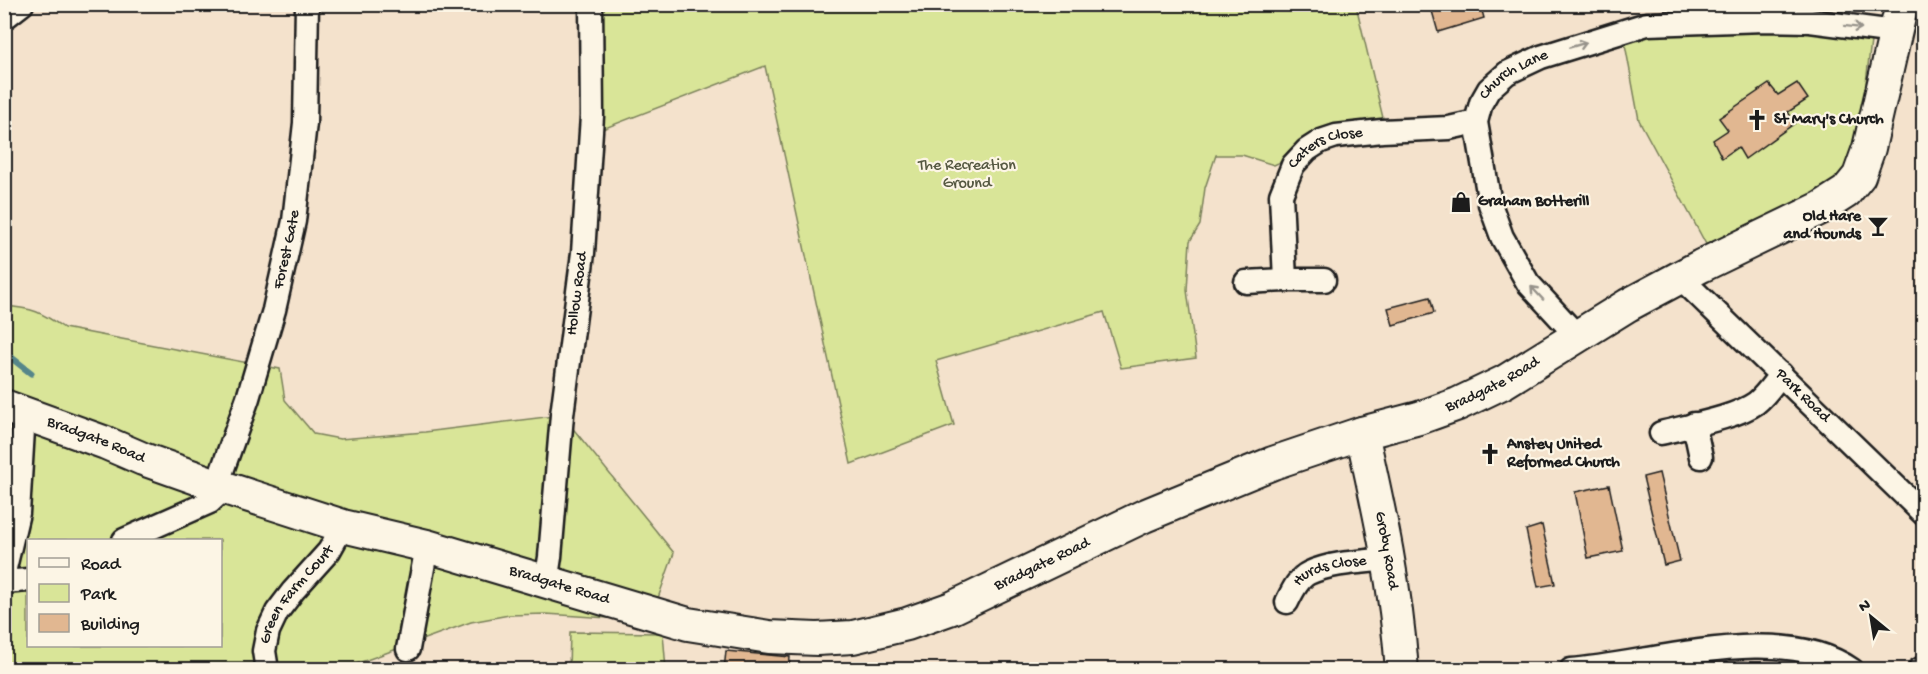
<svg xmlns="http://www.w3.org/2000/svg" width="1928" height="674" font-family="'Gochi Hand',sans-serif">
<rect width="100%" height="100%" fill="#f4e2cc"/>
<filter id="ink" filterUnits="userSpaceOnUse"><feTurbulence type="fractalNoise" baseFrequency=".0167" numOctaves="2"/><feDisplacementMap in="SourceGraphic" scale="12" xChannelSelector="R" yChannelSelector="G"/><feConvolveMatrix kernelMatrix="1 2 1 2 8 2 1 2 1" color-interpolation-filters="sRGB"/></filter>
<g filter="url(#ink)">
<g fill="#d9e598" stroke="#7a805a" stroke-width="1.5" fill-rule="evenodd">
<polygon points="597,4 1356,5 1383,118 1321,141 1307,150 1274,165 1242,155 1216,155 1205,188 1200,225 1190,241 1187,290 1196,358 1121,368 1104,312 936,361 954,425 851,464 765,66 595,132"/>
<polygon points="1765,20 1871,41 1861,124 1845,174 1817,195 1707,246 1639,120 1625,44 1647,24"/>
<path d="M4,306C33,308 41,312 64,328L280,369L285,400L314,434L340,439L425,432L562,415L674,553L657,601L655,621L546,614L509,615L471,622L342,669H5ZM28,540H220V646H28Z"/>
<polygon points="570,632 663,633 666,669 569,670"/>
</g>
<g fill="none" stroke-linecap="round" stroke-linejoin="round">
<polyline stroke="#56868a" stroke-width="7" points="4,352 31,373"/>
</g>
<g fill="#e1b791" stroke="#1c1c1c" stroke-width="1.5">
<polygon points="1430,4 1480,4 1484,18 1438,32"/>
<polygon points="1797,83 1808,99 1788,112 1795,123 1745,159 1738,147 1722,158 1713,140 1728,130 1719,118 1769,84 1778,95"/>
<polygon points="1430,297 1434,313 1393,325 1388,308"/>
<polygon points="1659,473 1680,561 1664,565 1643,477"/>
<polygon points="1609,485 1623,551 1588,558 1575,492"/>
<polygon points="1542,525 1555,584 1538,587 1526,530"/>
<polygon points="726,651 790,657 789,670 724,670"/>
</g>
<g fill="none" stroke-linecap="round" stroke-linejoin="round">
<defs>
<g id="street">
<polyline points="4,18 22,4"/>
<path id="s1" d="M1684,275L1690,287L1924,514"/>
<path id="s2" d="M1285,280L1281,195L1293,165L1307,150L1321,141L1336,136L1382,131L1449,128L1476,122"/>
<polyline points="1246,282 1285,280 1324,280"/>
<path id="s3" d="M1577,336L1528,283L1502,237L1490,204L1476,122L1481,103L1489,89L1507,73L1541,57L1647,24L1765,20L1810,21L1895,32"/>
<polyline points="1694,424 1701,457"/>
<path d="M1661,433C1687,426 1735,418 1756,403C1766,395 1773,384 1781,374"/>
<path id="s4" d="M217,485L248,398L274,310L294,221L305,123L307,4"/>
<polyline points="124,540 210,502 225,488"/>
<polyline points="4,582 28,580"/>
<polyline points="6,582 5,568 18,513 24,413"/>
<path id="s5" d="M546,583L550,557L562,415L583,253L592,116L591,4"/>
<path id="s6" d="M1287,602C1292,592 1298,578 1309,573C1333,562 1364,562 1389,559"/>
<polyline points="408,649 427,546"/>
<path id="s7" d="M267,670L264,651L268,631L277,612L293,591L329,551L343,526"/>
<path d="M1571,670C1651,664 1781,620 1852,670"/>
<polyline points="1919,670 1924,667"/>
</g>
<g id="secondary">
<path id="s8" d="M4,406L106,443L143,459L225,488L343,526L427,546L688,624L769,637L817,639L853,637L907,624L952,608L1144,516L1273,463L1362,433L1419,418L1458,404L1504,382L1628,305L1701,266L1821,208L1846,192L1859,176L1869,148L1902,4"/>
<path id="s9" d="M1362,433C1380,514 1396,587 1402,670"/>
</g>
</defs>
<use href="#street" stroke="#1c1c1c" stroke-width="27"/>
<use href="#secondary" stroke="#1c1c1c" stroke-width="36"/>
<use href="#street" stroke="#fcf5e5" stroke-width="22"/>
<use href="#secondary" stroke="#fcf5e5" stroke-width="32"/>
</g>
<defs><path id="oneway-shaft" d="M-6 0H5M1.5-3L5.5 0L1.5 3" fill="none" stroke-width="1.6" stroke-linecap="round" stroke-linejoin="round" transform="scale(1.5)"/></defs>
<g stroke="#97938b">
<use href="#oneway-shaft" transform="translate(1853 27) rotate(7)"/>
<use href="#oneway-shaft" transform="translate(1578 45) rotate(-16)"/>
<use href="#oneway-shaft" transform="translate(1537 293) rotate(-133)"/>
</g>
</g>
<defs>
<symbol id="church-bare" viewBox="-9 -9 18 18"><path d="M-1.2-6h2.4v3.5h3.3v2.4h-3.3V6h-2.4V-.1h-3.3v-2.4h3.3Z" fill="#1c1c1c" stroke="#fcf5e5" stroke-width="2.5" paint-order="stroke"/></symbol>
<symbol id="shop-bare" viewBox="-9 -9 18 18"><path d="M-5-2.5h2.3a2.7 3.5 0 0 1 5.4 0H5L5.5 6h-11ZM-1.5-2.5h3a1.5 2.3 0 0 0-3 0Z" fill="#1c1c1c" stroke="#fcf5e5" stroke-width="2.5" paint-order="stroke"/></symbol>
<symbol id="bar-bare" viewBox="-9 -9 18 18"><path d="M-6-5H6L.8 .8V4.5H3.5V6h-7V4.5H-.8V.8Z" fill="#1c1c1c" stroke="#fcf5e5" stroke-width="2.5" paint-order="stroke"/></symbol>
</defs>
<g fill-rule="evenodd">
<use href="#church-bare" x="1742" y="105" width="30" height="30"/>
<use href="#shop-bare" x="1446" y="187" width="30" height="30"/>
<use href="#bar-bare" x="1863" y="211" width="30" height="30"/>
<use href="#church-bare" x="1475" y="439" width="30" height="30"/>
</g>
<g text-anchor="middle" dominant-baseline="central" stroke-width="4.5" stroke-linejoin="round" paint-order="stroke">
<g font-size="16" fill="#1c1c1c" stroke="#fcf5e5">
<text stroke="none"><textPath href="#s3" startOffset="308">Church Lane</textPath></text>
<text stroke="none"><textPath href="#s2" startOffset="156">Caters Close</textPath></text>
<text stroke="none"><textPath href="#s4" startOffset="246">Forest Gate</textPath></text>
<text stroke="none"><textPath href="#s5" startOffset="291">Hollow Road</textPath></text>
<text stroke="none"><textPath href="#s8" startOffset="1574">Bradgate Road</textPath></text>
<text stroke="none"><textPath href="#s1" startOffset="170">Park Road</textPath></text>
<text stroke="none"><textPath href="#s8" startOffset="98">Bradgate Road</textPath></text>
<text stroke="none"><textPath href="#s9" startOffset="120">Groby Road</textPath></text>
<text stroke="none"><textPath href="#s8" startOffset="1088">Bradgate Road</textPath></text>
<text stroke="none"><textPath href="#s6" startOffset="58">Hurds Close</textPath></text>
<text stroke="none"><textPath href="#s8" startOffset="584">Bradgate Road</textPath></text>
<text stroke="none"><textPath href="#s7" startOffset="86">Green Farm Court</textPath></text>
</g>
<g font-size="16" font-weight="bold" fill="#1c1c1c" stroke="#fcf5e5" text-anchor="start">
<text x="1774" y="120">St Mary's Church</text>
<text x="1478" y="202">Graham Botterill</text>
<text x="1861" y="217" text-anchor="end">Old Hare<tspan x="1861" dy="18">and Hounds</tspan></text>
<text x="1507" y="445">Anstey United<tspan x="1507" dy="18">Reformed Church</tspan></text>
</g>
<g font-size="16" fill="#555841" stroke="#fcf5e5">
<text x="967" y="166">The Recreation<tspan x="967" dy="18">Ground</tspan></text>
</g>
</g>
<rect width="1928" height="674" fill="none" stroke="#fcf5e5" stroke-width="24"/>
<rect x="12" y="12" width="1904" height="650" fill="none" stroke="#1c1c1c" stroke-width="2" filter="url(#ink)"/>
<rect x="27" y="539" width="195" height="108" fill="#fcf5e5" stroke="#a29e95" stroke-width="1.5"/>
<rect x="39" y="558" width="30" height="9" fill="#fcf5e5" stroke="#a29e95" stroke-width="1.5"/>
<text x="81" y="569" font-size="18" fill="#1c1c1c">Road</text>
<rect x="39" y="584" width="30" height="18" fill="#d9e598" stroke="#a29e95" stroke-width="1.5"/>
<text x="81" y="599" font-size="18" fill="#1c1c1c">Park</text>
<rect x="39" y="614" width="30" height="18" fill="#e1b791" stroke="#a29e95" stroke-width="1.5"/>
<text x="81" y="629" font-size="18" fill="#1c1c1c">Building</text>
<g transform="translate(1871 617) rotate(330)" stroke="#fcf5e5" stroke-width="4.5" paint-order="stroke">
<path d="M0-4.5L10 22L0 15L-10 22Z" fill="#1c1c1c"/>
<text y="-9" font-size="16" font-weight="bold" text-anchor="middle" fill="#1c1c1c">N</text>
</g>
</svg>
